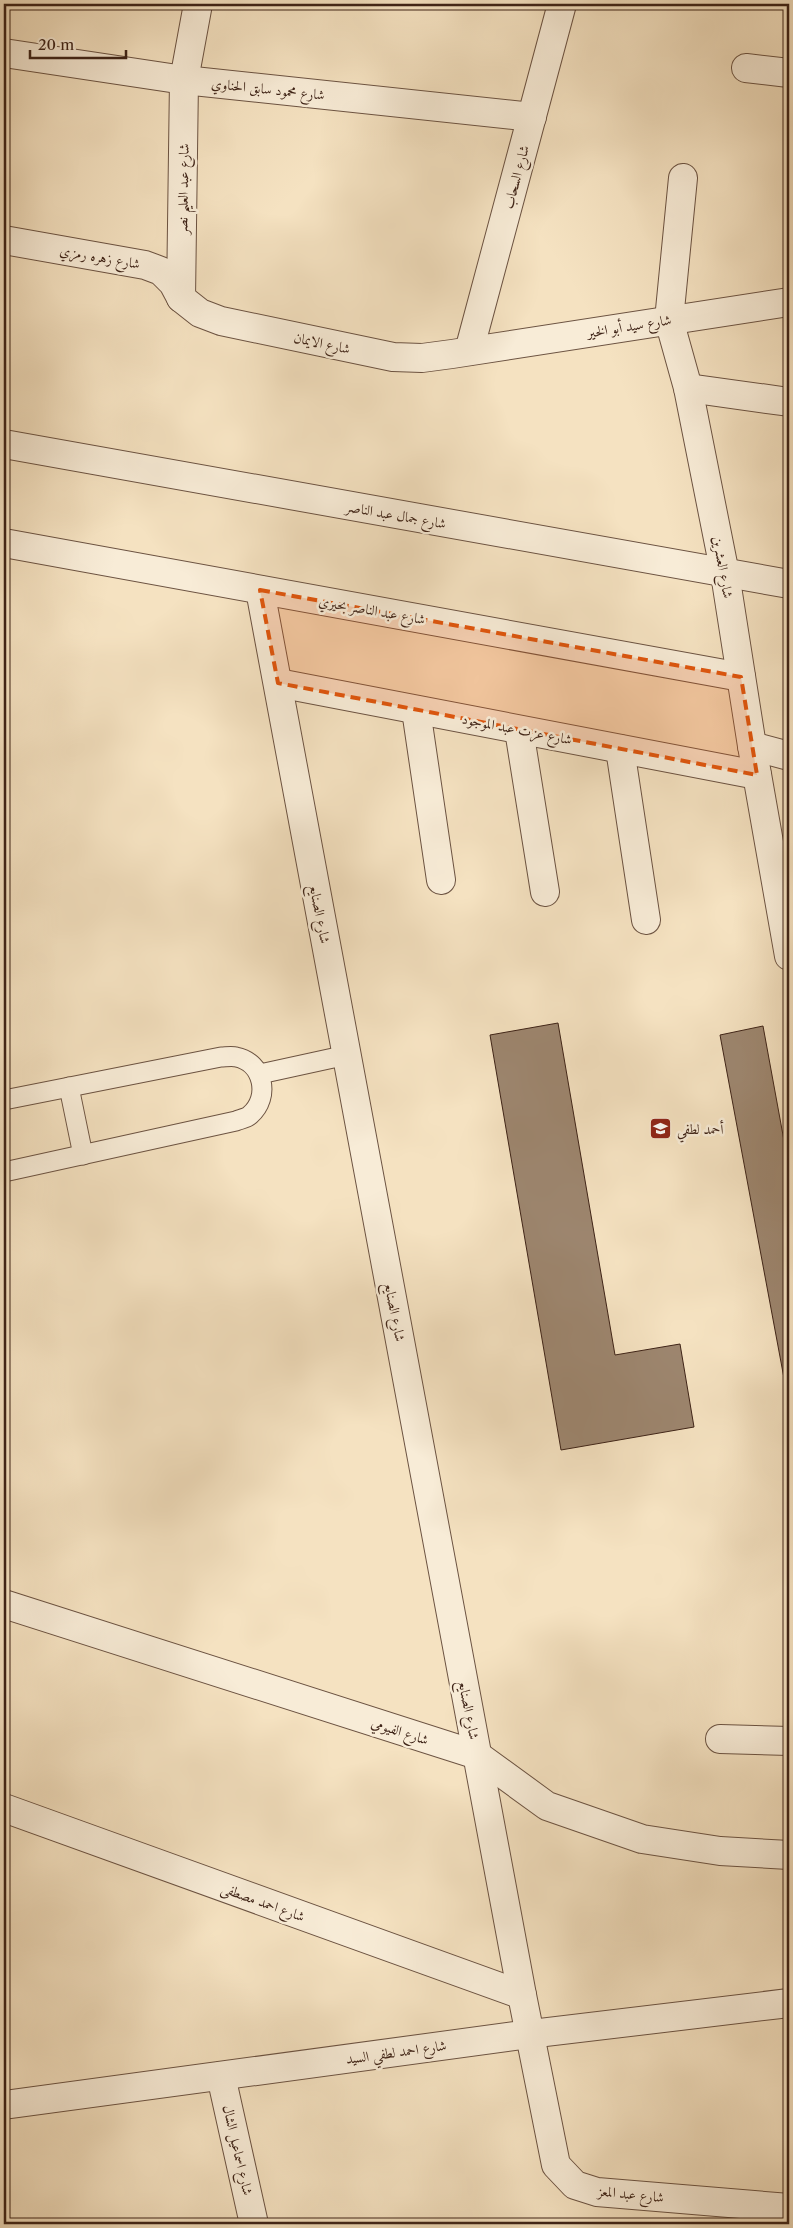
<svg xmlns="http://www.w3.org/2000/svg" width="793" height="2228" font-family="'Libre Caslon Text',Amiri,serif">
<rect width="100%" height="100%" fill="#f5e2c1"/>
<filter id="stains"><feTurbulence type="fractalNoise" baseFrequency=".004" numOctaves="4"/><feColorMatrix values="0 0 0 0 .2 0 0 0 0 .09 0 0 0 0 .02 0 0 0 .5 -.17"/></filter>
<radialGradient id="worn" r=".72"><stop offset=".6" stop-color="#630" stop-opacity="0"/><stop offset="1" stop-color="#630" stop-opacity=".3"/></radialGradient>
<g fill="#9d866f" stroke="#3e2317">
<polygon points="558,1023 615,1355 680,1344 694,1427 561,1450 490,1035"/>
<polygon points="763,1026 789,1168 789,1405 720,1035"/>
</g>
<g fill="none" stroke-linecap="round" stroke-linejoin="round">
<defs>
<g id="lane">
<polyline points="260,1074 347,1055"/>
<polyline points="69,1087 83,1155"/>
<path d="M4,1100L221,1057C225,1057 232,1056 236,1057C263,1062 271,1097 250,1115C247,1118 241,1119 236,1121L4,1172"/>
</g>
<g id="street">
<polyline points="4,53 184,80 532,117"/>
<polyline points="746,68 789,73"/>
<polyline points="683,178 669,320 688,388 725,574 752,746 789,956"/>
<polyline points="4,240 145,265 161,271 173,283 181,298 200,313 221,321 393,357 422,358 452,354 789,302"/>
<polyline points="181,298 184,80 198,4"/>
<polyline points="469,351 562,4"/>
<polyline points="688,388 789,402"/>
<polyline points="4,444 789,584"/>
<polyline points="4,543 741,677"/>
<polyline points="260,590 522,1995 556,2165 575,2185 597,2192 789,2208"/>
<polyline points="278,683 757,775"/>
<polyline points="416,710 441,880"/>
<polyline points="519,730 545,892"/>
<polyline points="752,746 789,756"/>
<polyline points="620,749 646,920"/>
<polyline points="4,1604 477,1755 547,1806 642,1839 720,1851 789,1855"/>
<polyline points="720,1739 789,1741"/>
<polyline points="4,1808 522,1995"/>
<polyline points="221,2076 254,2224"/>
<polyline points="4,2105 530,2034 789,2003"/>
</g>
</defs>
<use href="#lane" stroke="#6c5342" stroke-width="21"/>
<use href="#street" stroke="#6c5342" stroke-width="30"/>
<use href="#lane" stroke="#f8ecd7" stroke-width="19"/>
<use href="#street" stroke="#f8ecd7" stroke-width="28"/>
</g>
<path fill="#e0560d" fill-opacity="0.2" stroke="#e0560d" stroke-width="4" stroke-dasharray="10 6" stroke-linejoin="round" d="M260,590L741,677L757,775L278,683Z"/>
<defs>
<symbol id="school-square" viewBox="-11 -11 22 22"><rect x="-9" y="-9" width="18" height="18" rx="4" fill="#8f2418" stroke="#f8ecd7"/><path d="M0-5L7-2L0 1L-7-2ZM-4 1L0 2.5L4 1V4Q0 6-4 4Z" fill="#fff"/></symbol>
</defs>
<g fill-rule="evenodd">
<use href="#school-square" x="648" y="1116" width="25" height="25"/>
</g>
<g text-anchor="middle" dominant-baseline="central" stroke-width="5" stroke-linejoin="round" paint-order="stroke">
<g font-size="14" fill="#3e2317" stroke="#f8ecd7">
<text transform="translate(268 89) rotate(6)">شارع محمود سابق الحناوي</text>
<text transform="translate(516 177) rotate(-75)">شارع السحاب</text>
<text transform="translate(183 189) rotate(-89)">شارع عبد العليم نصر</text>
<text transform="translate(100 257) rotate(10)">شارع زهره رمزي</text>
<text transform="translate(629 326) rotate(-9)">شارع سيد أبو الخير</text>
<text transform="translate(322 343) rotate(12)">شارع الايمان</text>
<text transform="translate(396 515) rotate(10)">شارع جمال عبد الناصر</text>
<text transform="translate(723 567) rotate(80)">شارع العشرين</text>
<text transform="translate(372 610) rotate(10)">شارع عبد الناصر بحيري</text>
<text transform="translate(517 729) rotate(11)">شارع عزت عبد الموجود</text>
<text transform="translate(320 914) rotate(79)">شارع الصنايع</text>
<text transform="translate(395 1312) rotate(79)">شارع الصنايع</text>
<text transform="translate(469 1710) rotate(79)">شارع الصنايع</text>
<text transform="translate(400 1731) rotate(18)">شارع الفيومي</text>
<text transform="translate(263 1902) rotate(20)">شارع احمد مصطفى</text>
<text transform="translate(396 2052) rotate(-8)">شارع احمد لطفي السيد</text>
<text transform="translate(238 2150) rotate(77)">شارع اسماعيل الشال</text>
<text transform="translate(631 2194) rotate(6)">شارع عبد المعز</text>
</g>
<g font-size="14" fill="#3e2317" stroke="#f8ecd7" text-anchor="start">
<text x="677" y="1129">أحمد لطفي</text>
</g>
</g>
<rect width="793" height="2228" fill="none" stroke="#f5e2c1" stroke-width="20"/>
<rect x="5" y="5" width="783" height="2218" fill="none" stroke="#3e2317" stroke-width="2.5"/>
<rect x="10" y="10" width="773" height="2208" fill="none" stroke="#3e2317"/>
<path d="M30 50v8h96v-8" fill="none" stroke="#3e2317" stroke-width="2.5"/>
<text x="38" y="50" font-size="15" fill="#3e2317" stroke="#f8ecd7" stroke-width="4" paint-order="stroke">20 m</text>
<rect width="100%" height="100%" filter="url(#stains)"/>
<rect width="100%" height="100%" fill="url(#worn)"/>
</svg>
